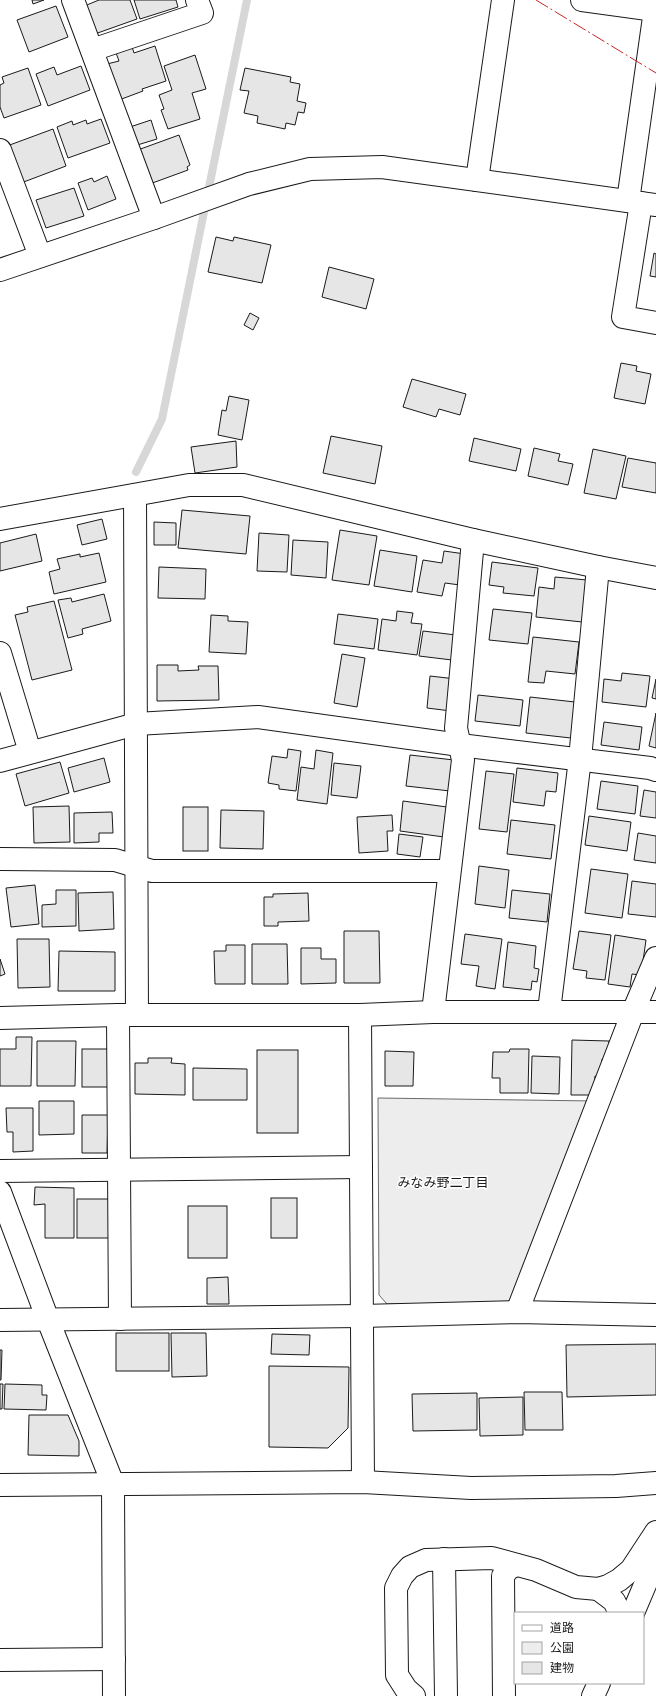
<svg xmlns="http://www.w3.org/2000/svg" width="656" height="1696" font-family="'DM Sans','Noto Sans JP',sans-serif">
<rect width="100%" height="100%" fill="#fff"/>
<polygon fill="#ededed" stroke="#6a6a6a" points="378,1098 594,1101 516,1295 505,1304 387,1304 379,1295"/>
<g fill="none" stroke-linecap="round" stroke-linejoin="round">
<polyline stroke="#d7d7d7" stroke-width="8" points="136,472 162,419 247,0"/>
</g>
<g fill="#e6e6e6" stroke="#1a1a1a">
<polygon points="32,0 44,0 33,4"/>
<polygon points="99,0 130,0 137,19 92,35 82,7"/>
<polygon points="134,0 176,0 178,7 140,19"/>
<polygon points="56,6 68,37 29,52 17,20"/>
<polygon points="131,44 134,53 155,46 166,81 142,89 143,91 119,100 107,64 119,61 115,50"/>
<polygon points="195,55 206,89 192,93 200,119 168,129 161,110 164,109 159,95 172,90 164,66"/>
<polygon points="81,66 90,90 48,106 36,74 54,67 57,75"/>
<polygon points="28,68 41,105 4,118 0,107 0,85 4,83 2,77"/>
<polygon points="245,68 291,77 290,82 300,84 297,101 306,103 304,113 298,112 295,125 286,123 285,129 257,123 258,116 244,113 249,91 240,90"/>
<polygon points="101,119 110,143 68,158 57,127 72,121 73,125 86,120 87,124"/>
<polygon points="151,120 157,139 134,146 127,128"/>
<polygon points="53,129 66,166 21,183 7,146"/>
<polygon points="179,135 190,165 187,167 188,170 147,185 135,151"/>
<polygon points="107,176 116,199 88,210 78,183 92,178 94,182"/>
<polygon points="74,188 84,216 46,228 36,200"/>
<polygon points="216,237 233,241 234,237 271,245 262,283 208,272"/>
<polygon points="654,253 656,254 656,277 650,276"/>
<polygon points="329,267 374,279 366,309 322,297"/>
<polygon points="250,313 259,318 253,330 244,325"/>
<polygon points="621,363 637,366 636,371 651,374 645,404 614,398"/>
<polygon points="412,379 466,394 460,415 439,409 436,417 403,407"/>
<polygon points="229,396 249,400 242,440 218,435 222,410 226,411"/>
<polygon points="331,436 382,446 375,484 323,473"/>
<polygon points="474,438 521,449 516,471 469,461"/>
<polygon points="236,441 237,467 195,473 191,447"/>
<polygon points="534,448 560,454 558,461 573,464 568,485 528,476"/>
<polygon points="593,449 626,456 616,499 584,493"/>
<polygon points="628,458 656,463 656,493 622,487"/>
<polygon points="182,510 250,516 246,554 178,548"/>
<polygon points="102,519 107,539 82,545 77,525"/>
<polygon points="154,522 176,523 176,545 154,545"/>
<polygon points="340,530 377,536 369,585 332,580"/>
<polygon points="259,533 289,535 287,572 257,571"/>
<polygon points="36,534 42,561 0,571 0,543"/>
<polygon points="293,540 328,542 326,578 291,575"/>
<polygon points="380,550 417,556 412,592 374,586"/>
<polygon points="444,551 465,554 460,585 445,583 442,596 417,592 423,560 442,563"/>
<polygon points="99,553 106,582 54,594 49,572 60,569 57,559 80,554 80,557"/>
<polygon points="492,562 538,568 534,596 503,593 504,587 489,585"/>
<polygon points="159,567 206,569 205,599 158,598"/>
<polygon points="555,577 587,580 582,622 536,617 539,587 554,589"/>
<polygon points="104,594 111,621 82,629 83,634 68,638 58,600 71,598 72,602"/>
<polygon points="54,601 72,670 32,680 15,615 28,612 27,607"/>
<polygon points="493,609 532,613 528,644 489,640"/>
<polygon points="397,611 413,613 411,623 422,624 417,655 378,650 382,619 396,621"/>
<polygon points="338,614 378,619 374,649 334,644"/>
<polygon points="211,615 228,616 228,621 248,622 246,654 209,652"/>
<polygon points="423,631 456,635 452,660 419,656"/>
<polygon points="533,637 579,642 575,674 546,671 544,683 528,682"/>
<polygon points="342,654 365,658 357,707 334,703"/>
<polygon points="157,665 178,665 178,671 199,670 198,666 218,666 219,700 157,701"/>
<polygon points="622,673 650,676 646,707 602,702 604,679 621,681"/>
<polygon points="430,676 456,679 451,711 427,708"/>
<polygon points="656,679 656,699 652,698"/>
<polygon points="478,695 523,700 520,726 475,721"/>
<polygon points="530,697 575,702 571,738 526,733"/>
<polygon points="656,713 656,748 649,746"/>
<polygon points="604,722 642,727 639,750 601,745"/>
<polygon points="288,749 301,751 296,791 279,789 279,785 268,783 272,756 287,758"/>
<polygon points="316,750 333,753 327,804 297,800 301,767 314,769"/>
<polygon points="410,755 454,760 450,791 406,786"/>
<polygon points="104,758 110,782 74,792 68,768"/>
<polygon points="60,762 69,793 25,806 16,774"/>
<polygon points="334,763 361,766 357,798 331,795"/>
<polygon points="517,768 558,773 556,792 546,791 544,806 513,802"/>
<polygon points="486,771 514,774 507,832 479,829"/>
<polygon points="601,781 638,786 635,814 597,809"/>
<polygon points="644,790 656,792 656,818 640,816"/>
<polygon points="403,801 447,807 444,837 400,831"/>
<polygon points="69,806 70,842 34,843 33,807"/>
<rect x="183" y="807" width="25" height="44"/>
<polygon points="221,810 264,811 263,849 220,848"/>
<polygon points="112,812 113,833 99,833 99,842 74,843 74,813"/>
<polygon points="392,815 393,831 387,831 388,851 359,853 357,817"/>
<polygon points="589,816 631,822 627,851 585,845"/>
<polygon points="511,820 555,825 551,859 507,854"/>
<polygon points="638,833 656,836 656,863 634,860"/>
<polygon points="399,834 423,837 420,857 397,854"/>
<polygon points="479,866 509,870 505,908 475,904"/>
<polygon points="591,869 628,874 622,918 585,913"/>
<polygon points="632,881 656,884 656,917 628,914"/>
<polygon points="35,885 39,924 11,927 6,888"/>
<polygon points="56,890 76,890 76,926 42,927 42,905 56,904"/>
<polygon points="512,890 550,894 547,922 509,918"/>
<polygon points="113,892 114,929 79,931 78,893"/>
<polygon points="308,893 309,921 278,922 278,926 264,926 264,897 273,897 273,894"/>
<polygon points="344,931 379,931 380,983 344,983"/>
<polygon points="579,931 611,935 605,980 586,978 587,971 573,969"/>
<polygon points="465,934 502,939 495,989 476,986 479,966 461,964"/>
<polygon points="615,935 646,940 641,975 632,974 630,987 608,984"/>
<polygon points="17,939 49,939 50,987 18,988"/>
<polygon points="508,942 536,946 534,968 539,969 537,982 532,981 531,990 503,987"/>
<polygon points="252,944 287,944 288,984 252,984"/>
<polygon points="226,945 245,945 245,984 215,984 214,951 226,951"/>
<polygon points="301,948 321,948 321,959 336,959 336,983 301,984"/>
<polygon points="59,951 115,952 115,991 58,991"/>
<polygon points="0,959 5,974 0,976"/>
<polygon points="16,1037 32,1037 31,1086 0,1086 0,1049 16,1049"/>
<polygon points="572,1040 609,1041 609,1060 602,1059 602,1076 595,1076 594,1095 571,1095"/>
<polygon points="37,1041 76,1041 75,1086 37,1086"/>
<rect x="82" y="1049" width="32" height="38"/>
<polygon points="510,1049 529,1049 528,1093 500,1093 500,1078 492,1078 493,1052 509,1052"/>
<rect x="257" y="1050" width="41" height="83"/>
<polygon points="385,1051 414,1052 413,1086 385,1086"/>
<polygon points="532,1056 560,1057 559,1094 531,1093"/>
<polygon points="148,1058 172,1058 171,1063 185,1064 185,1095 135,1094 135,1063 148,1063"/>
<polygon points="193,1068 247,1069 247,1100 193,1100"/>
<polygon points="39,1101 74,1101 74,1134 39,1135"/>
<polygon points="6,1108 33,1108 33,1151 13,1152 13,1132 7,1132"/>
<polygon points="82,1115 108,1115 107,1153 82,1153"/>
<polygon points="35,1187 74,1188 74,1238 45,1238 45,1204 34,1205"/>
<rect x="271" y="1198" width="26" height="40"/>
<rect x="77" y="1199" width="37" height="39"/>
<rect x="188" y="1206" width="39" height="52"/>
<polygon points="228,1277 229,1304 207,1304 207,1278"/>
<rect x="116" y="1333" width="53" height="38"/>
<polygon points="171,1333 206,1333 207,1376 172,1377"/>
<polygon points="272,1334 310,1335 309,1355 271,1354"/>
<polygon points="656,1344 656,1395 567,1397 566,1345"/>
<polygon points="0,1350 2,1350 1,1380 0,1380"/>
<polygon points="269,1366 349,1367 348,1428 328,1448 269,1447"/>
<polygon points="0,1384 3,1384 2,1409 0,1409"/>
<polygon points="5,1384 42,1385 42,1395 47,1395 46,1410 4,1409"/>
<polygon points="524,1392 562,1392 563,1430 525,1430"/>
<polygon points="477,1393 477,1430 413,1431 412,1394"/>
<polygon points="523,1397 523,1435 480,1436 479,1398"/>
<polygon points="29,1415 68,1415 79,1441 79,1456 28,1455"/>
</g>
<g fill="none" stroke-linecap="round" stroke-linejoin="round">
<defs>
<g id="minor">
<polyline points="73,0 154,218"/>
<polyline points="582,0 655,10 628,201"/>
<polyline points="92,50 202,13 197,0"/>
<polyline points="0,150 40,256"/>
<polyline points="477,180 503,0"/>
<polyline points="641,203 623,317 656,323"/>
<polyline points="0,270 154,218 249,184 310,169 382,167 656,205"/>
<polyline points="135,495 137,1015"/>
<polyline points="0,519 189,485 243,485 473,540 598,567 656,578"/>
<polyline points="0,653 30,752"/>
<polyline points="0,761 136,724 258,717 460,745 650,768 656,770"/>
<polyline points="1,859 115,860 152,871 449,871"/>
<polyline points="549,1011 580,759 598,567"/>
<polyline points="433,1012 463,760 456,728 473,540"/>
<polyline points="118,1015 120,1319"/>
<polyline points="360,1015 363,1482"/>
<polyline points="0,1018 118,1015 360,1015 433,1012 656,1012"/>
<polyline points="0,1171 361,1167"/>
<polyline points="0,1192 48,1320 113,1484 114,1696"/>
<polyline points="517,1312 633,1012 656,958"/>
<polyline points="0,1320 361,1316 517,1312 656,1315"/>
<polyline points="0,1485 363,1482 471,1488 616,1486 656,1483"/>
<polyline points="444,1559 446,1696"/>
<polyline points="598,1589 614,1601 620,1613"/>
<polyline points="633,1613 650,1573 656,1541"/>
<polyline points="0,1660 114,1659"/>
<polyline points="414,1696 406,1689 397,1675 396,1588 402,1576 410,1567 426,1560 492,1558 536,1570 576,1587 598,1589 608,1586 619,1580 631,1570 656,1532"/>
<polyline points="504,1696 503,1576 508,1569 516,1565"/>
<polyline points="593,1696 599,1683"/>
</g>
</defs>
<use href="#minor" stroke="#1a1a1a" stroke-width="24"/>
<use href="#minor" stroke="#fff" stroke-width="22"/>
<polyline stroke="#c62828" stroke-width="1" stroke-dasharray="14 3 2 3" stroke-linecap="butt" points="536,0 656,73"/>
</g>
<g text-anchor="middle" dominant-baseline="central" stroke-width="3" stroke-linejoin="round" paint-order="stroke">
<g font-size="13" fill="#1a1a1a" stroke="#fff">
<text x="443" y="1182">みなみ野二丁目</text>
</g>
</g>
<rect x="514" y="1612" width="130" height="72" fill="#ffffff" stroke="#a3a3a3"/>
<rect x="522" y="1625" width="20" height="6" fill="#ffffff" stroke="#a3a3a3"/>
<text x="550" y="1632" font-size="12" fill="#1a1a1a">道路</text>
<rect x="522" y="1642" width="20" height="12" fill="#ededed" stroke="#a3a3a3"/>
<text x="550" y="1652" font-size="12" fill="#1a1a1a">公園</text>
<rect x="522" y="1662" width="20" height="12" fill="#e6e6e6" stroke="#a3a3a3"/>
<text x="550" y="1672" font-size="12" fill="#1a1a1a">建物</text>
</svg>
